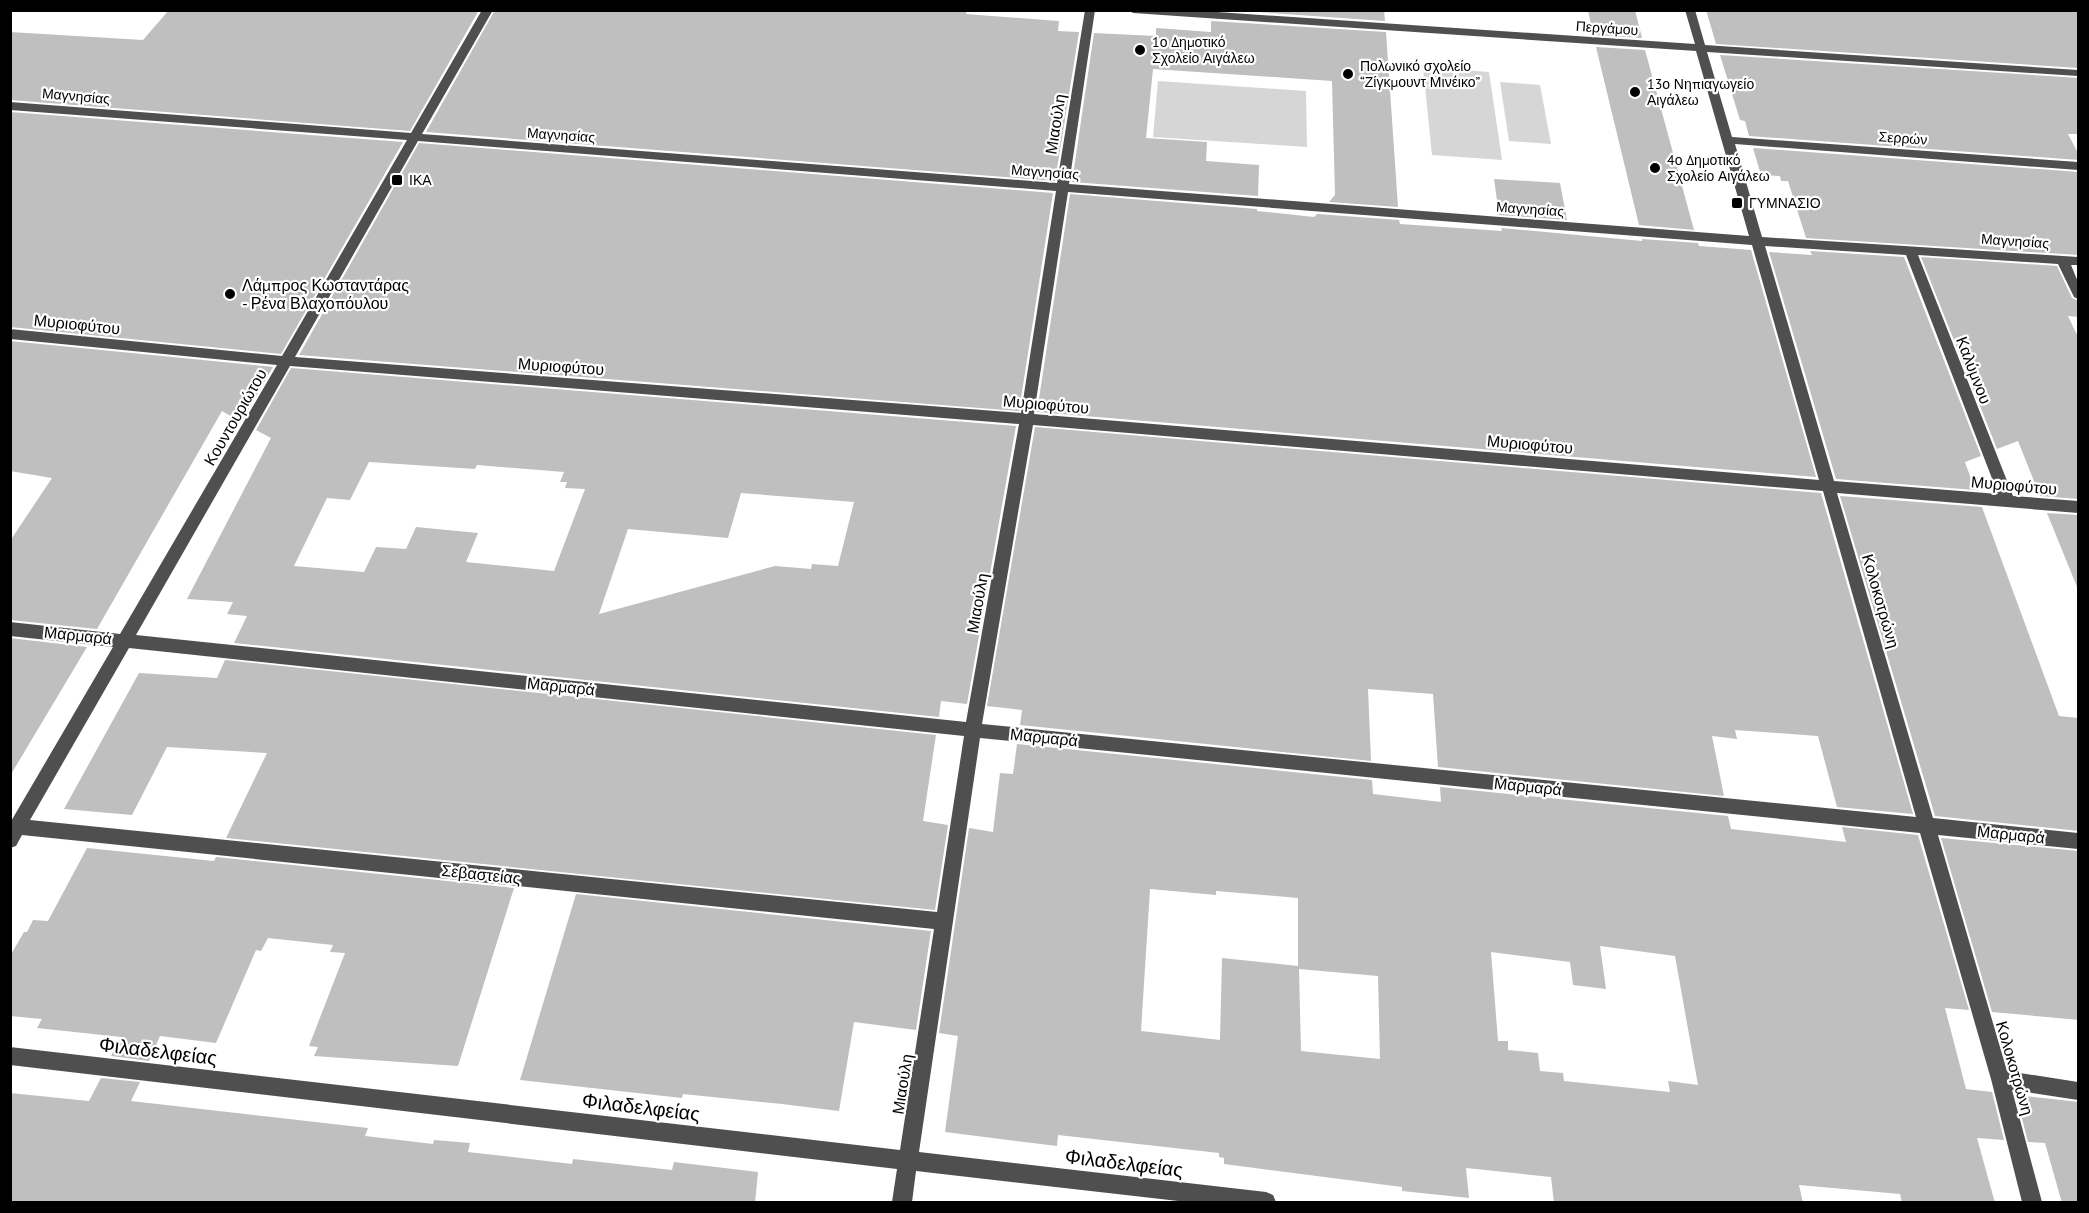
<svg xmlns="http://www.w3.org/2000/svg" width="2089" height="1213" font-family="'PT Sans',sans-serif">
<rect width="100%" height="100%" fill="#fff"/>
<g fill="#d6d6d6">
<polygon points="1423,67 1489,72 1502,160 1432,155"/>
<polygon points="1158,81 1306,91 1307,147 1153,137"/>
<polygon points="1500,82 1540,85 1551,144 1509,141"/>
</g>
<g fill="#bfbfbf" fill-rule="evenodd">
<polygon points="169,10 479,10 410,131 10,100 10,32 143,40"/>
<polygon points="495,10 967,10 966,14 1059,21 1058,31 1079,32 1055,181 426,132"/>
<polygon points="1229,10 1384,10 1385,21"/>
<polygon points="1588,10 1635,10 1642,38 1593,35"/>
<polygon points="1706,10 2079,10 2079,68 1716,44"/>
<polygon points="1211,21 1386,32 1398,207 1329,202 1335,195 1332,81 1153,69 1146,138 1207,142 1206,161 1259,165 1258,196 1072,182 1094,33 1156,36 1156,28 1211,32"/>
<polygon points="1596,47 1645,50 1694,230 1639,225"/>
<polygon points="1720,55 2079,78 2079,134 2068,134 2079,155 2079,160 1749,136 1745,121 1740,120"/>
<polygon points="10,112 403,142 281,354 10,327"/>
<polygon points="419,143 1053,193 1019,411 299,355"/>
<polygon points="1753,148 2079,172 2079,255 1806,238 1788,181 1781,181 1780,176 1761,175"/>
<polygon points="1494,179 1560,183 1567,220 1499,215"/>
<polygon points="1070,194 1257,209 1257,211 1314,217 1317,214 1399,220 1400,224 1502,231 1501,228 1642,241 1642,239 1698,243 1699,246 1751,250 1816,477 1037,412"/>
<polygon points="1810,251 1904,257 1981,456 1965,462 1975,490 1836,479 1769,252 1812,255"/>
<polygon points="1921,257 2057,266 2072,298 2079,301 2079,317 2068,316 2079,339 2079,499 2040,496 2018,441 1997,449"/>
<polygon points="10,341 273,367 241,422 222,411 97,629 10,620 10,541 52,478 10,471"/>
<path d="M291,368L1016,426L967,704L941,701L939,717L234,643L247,616L227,614L233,602L187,599L271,438L256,430ZM369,462L475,469L477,465L564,472L560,482H567L565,488L585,489L554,571L466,562L478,533L416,527L406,549L376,547L364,572L294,566L327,498L350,500ZM741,493L854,502L838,566L812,564L811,569L775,566L599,614L628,529L728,538Z"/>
<polygon points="1035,427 1821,493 1913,814 1837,807 1818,736 1735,730 1737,739 1712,736 1724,796 1438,767 1433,694 1368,689 1371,761 1020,725 1022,710 987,706"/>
<polygon points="1840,496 1982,507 2059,716 2079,718 2079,831 1935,816"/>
<polygon points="2047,513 2079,515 2079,587 2077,587"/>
<polygon points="10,638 87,647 10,776"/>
<polygon points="225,660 936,735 923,821 948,825 935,910 226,838 267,753 167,747 132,815 64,809 139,673 217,678"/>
<path d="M1017,744L1372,780L1373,794L1441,802L1440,787L1728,816L1731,829L1846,842L1842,827L1918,835L1969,1010L1945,1008L1966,1089L1992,1092L2004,1140L1977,1138L1995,1203H1902L1900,1194L1799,1185L1803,1203H1554L1551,1177L1466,1168L1469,1198L1402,1191V1187L1224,1164V1158L1219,1157V1153L1058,1135L1057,1146L945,1132L958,1036L939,1033L969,828L993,832L1000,773L1013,774ZM1150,889L1216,895V891L1298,898V966L1222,958L1220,1040L1141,1031ZM1600,946L1675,956L1698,1085L1668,1081L1670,1092L1564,1081L1563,1073L1540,1071L1538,1053L1508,1050V1041H1498L1491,952L1570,962L1573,985L1606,989ZM1299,969L1378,976L1380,1059L1301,1051Z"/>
<polygon points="1941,838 2079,851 2079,1020 1992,1012"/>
<polygon points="87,848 214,861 216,857 514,888 458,1066 314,1056 318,1047 309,1046 345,953 330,952 333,945 268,938 261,951 256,950 216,1043 160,1036 149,1061 111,1056 121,1037 37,1028 42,1019 10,1016 10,956 24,932 27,932 33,920 48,921"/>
<polygon points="576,894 931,931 916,1030 854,1022 839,1111 782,1104 683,1094 682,1098 520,1080"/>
<polygon points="101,1078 140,1082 131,1101 368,1128 365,1136 433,1144 434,1140 470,1143 468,1152 572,1164 573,1159 672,1170 674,1162 758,1172 755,1203 10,1203 10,1093 89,1101"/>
<polygon points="2016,1095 2079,1102 2079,1203 2062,1203 2045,1143 2028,1142"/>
</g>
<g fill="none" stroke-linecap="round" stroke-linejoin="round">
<path fill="#4f4f4f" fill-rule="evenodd" d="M482,10H493L422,134L1057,183L1085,10H1095L1069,184L1749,236L1696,51L1133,13L1128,10H1188L1695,44L1685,10H1695L1705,45L2078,70V76L1707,52L1732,137L2078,162V170L1735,144L1762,237L2078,257V265H2071L2078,282V299L2074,297L2058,264L1918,255L2013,496L2078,501V513L1837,493L1933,818L2078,833V849L1938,835L2007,1071L2078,1082V1100L2012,1090L2042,1202H2022L1991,1079L1920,833L980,738L919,1152L1266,1192L1273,1195L1276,1202H1187L916,1171L912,1202H892L897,1169L10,1065V1047L900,1150L934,929L22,835L16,846L10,848V823L113,647L10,636V622L120,634L277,365L10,339V329L282,356L407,140L10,110V102L411,133ZM418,141L1056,191L1021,413L295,357ZM1068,192L1752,245L1819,480L1034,414ZM1765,246L1906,255L1998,494L1834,481ZM290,366L1019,424L966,722L136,635ZM1033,425L1823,491L1916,817L982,724ZM129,648L964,736L937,912L30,820Z"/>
</g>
<g fill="#000" stroke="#fff" stroke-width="2">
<circle cx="1140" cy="50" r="6"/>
<circle cx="1348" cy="74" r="6"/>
<circle cx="1635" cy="92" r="6"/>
<circle cx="1655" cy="168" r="6"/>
<rect x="391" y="174" width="12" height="12" rx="3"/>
<rect x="1731" y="197" width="12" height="12" rx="3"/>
<circle cx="230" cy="294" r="6"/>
</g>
<g text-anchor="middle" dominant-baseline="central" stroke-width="4.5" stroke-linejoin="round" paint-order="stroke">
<g font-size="14" fill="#000" stroke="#fff">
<text transform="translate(1607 28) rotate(4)">Περγάμου</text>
<text transform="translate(76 96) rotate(5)">Μαγνησίας</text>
<text transform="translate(561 135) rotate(4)">Μαγνησίας</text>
<text transform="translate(1903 138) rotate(4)">Σερρών</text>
<text transform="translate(1045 172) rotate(4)">Μαγνησίας</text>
<text transform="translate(1530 209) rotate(4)">Μαγνησίας</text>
<text transform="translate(2015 241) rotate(4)">Μαγνησίας</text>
</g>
<g font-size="14" fill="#000" stroke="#fff" text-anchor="start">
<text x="1152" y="42">1ο Δημοτικό<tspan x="1152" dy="16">Σχολείο Αιγάλεω</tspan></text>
<text x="1360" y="66">Πολωνικό σχολείο<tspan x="1360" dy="16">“Ζίγκμουντ Μινέικο”</tspan></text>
<text x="1647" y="84">13ο Νηπιαγωγείο<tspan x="1647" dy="16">Αιγάλεω</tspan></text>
<text x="1667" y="160">4ο Δημοτικό<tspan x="1667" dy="16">Σχολείο Αιγάλεω</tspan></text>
<text x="409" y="180">ΙΚΑ</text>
<text x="1749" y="203">ΓΥΜΝΑΣΙΟ</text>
</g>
<g font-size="16" fill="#000" stroke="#fff">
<text transform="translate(1055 124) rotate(-81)">Μιαούλη</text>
<text transform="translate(77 324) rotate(6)">Μυριοφύτου</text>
<text transform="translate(561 366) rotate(4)">Μυριοφύτου</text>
<text transform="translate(1974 370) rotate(69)">Καλύμνου</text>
<text transform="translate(1046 404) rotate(5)">Μυριοφύτου</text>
<text transform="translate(235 417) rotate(-60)">Κουντουριώτου</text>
<text transform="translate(1530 444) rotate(5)">Μυριοφύτου</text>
<text transform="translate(2014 485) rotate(5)">Μυριοφύτου</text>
<text transform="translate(1881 601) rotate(74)">Κολοκοτρώνη</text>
<text transform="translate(977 603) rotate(-80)">Μιαούλη</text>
<text transform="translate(78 635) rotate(6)">Μαρμαρά</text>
<text transform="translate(561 686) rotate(6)">Μαρμαρά</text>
<text transform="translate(1044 737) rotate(6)">Μαρμαρά</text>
<text transform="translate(1528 786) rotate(6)">Μαρμαρά</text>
<text transform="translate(2011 834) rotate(6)">Μαρμαρά</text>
<text transform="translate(481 874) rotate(6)">Σεβαστείας</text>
<text transform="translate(2015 1068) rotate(74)">Κολοκοτρώνη</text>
<text transform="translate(902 1084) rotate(-81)">Μιαούλη</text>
</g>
<g font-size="16" fill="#000" stroke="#fff" text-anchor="start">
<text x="242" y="285">Λάμπρος Κωσταντάρας<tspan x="242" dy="18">- Ρένα Βλαχοπόυλου</tspan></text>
</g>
<g font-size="20" fill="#000" stroke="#fff">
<text transform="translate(158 1051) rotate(7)">Φιλαδελφείας</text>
<text transform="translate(641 1107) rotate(7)">Φιλαδελφείας</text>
<text transform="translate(1124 1163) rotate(7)">Φιλαδελφείας</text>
</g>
</g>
<rect width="2089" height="1213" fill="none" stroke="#000000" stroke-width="24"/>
</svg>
